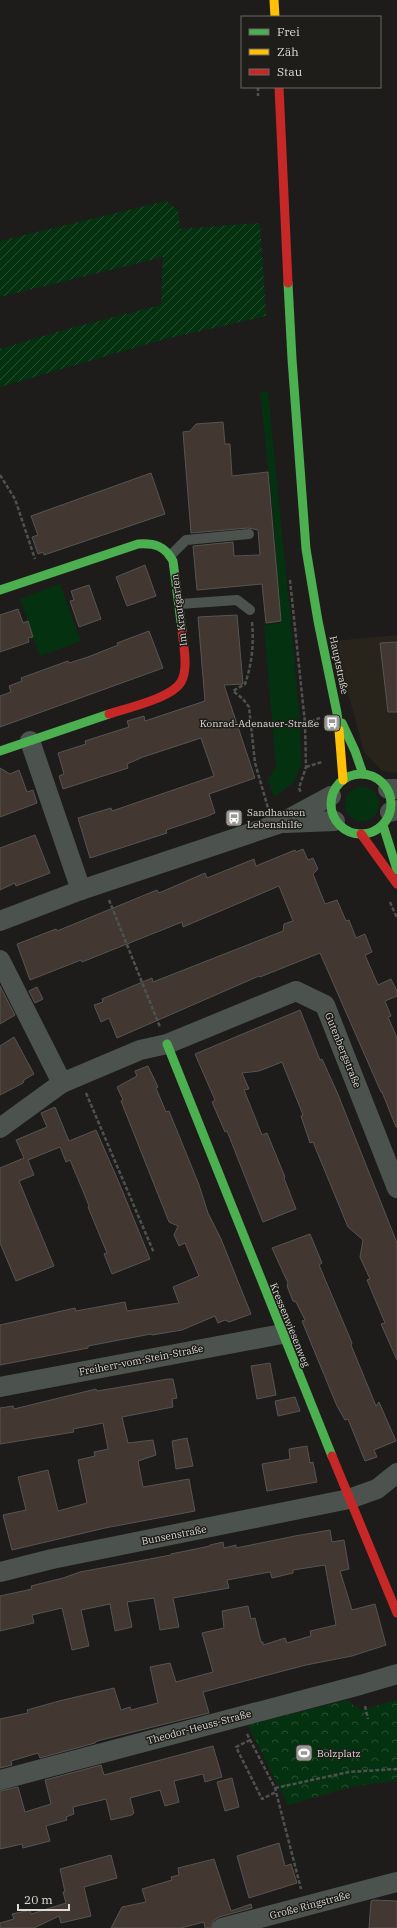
<svg xmlns="http://www.w3.org/2000/svg" width="397" height="1928" font-family="'IBM Plex Serif',serif">
<defs>
<pattern id="forest-crowns" width="20" height="18" patternUnits="userSpaceOnUse"><rect width="20" height="18" fill="#043210"/><path d="M2 6a3 3 0 1 1 6 0M12 15a3 3 0 1 1 6 0" fill="none" stroke="#284f32"/></pattern>
<pattern id="garden-furrows" width="10" height="10" patternUnits="userSpaceOnUse"><rect width="10" height="10" fill="#043210"/><path d="M-1 1l2-2M0 10L10 0M9 11l2-2" fill="none" stroke="#284f32"/></pattern>
</defs>
<rect width="100%" height="100%" fill="#1e1c1a"/>
<polygon fill="#28241b" points="397,635 397,773 382,771 364,752 334,641"/>
<g fill="#043210">
<polygon points="268,391 291,624 300,724 301,766 294,782 274,797 268,780 276,767 264,625 281,623 272,505 260,393"/>
<polygon points="60,584 81,641 40,656 20,599"/>
<circle cx="362" cy="804" r="17"/>
</g>
<polygon fill="url(#forest-crowns)" points="346,1700 361,1710 397,1700 397,1781 355,1786 288,1805 248,1725"/>
<polygon fill="url(#garden-furrows)" points="166,201 178,210 180,229 260,223 266,316 161,340 0,387 0,349 67,329 161,305 163,257 0,297 0,241"/>
<g fill="#423831" stroke="#565453">
<polygon points="223,422 225,444 230,444 232,476 268,472 281,621 266,623 262,584 197,590 193,546 233,542 234,556 260,555 258,530 248,528 191,533 183,432 190,431 196,424"/>
<polygon points="151,473 165,514 44,555 43,552 38,554 32,537 38,535 31,516"/>
<polygon points="145,565 156,596 127,606 116,577"/>
<polygon points="89,585 101,619 79,627 70,601 74,600 71,591"/>
<polygon points="18,609 23,623 28,621 33,637 28,638 29,642 0,652 0,615"/>
<polygon points="237,615 243,684 224,685 255,778 209,794 215,813 208,816 166,830 167,833 90,858 78,818 111,808 112,811 214,776 201,738 143,757 127,764 128,768 63,789 59,776 64,774 58,753 86,744 85,741 129,727 127,721 144,716 145,721 205,701 198,617"/>
<polygon points="149,631 163,668 0,727 0,696 11,692 9,686 22,681 21,678 68,661 69,663 88,657 118,645 117,643"/>
<polygon points="397,642 397,712 388,712 380,643"/>
<polygon points="0,768 10,774 19,770 27,792 33,790 37,803 0,817"/>
<polygon points="35,835 50,873 16,886 15,883 0,890 0,848"/>
<polygon points="303,849 308,860 313,858 318,869 313,874 325,904 337,900 346,921 349,920 356,938 365,934 372,952 365,955 378,985 391,979 397,991 397,996 385,1001 391,1016 388,1017 397,1038 397,1127 396,1127 382,1092 381,1092 320,953 260,977 259,976 117,1038 109,1018 101,1022 94,1005 103,1002 102,999 152,978 153,982 283,931 284,924 293,921 279,886 183,927 182,922 82,962 81,960 30,980 17,944 56,929 57,931 157,890 159,893 205,873 207,878 254,859 256,866 295,850 296,852"/>
<polygon points="0,986 15,1015 0,1024"/>
<polygon points="37,987 43,999 35,1003 29,991"/>
<polygon points="300,1010 320,1060 322,1059 337,1092 397,1243 397,1360 381,1324 385,1323 367,1280 370,1279 360,1257 363,1240 348,1227 313,1142 310,1143 301,1116 303,1115 282,1062 259,1071 242,1073 249,1089 244,1090 262,1135 267,1133 285,1177 284,1178 296,1209 263,1222 227,1131 225,1132 212,1102 215,1100 195,1054"/>
<polygon points="14,1037 34,1074 24,1080 23,1083 0,1095 0,1046"/>
<polygon points="148,1066 158,1087 156,1088 166,1112 169,1111 199,1185 208,1213 221,1239 251,1314 229,1322 225,1320 218,1323 215,1316 182,1330 152,1335 151,1334 88,1346 88,1348 0,1365 0,1325 75,1308 76,1311 125,1302 127,1311 179,1303 173,1287 199,1276 185,1243 179,1246 174,1235 178,1226 169,1222 121,1101 123,1100 117,1087 137,1076 135,1071"/>
<polygon points="55,1107 69,1141 96,1130 120,1185 150,1259 112,1274 104,1254 107,1253 88,1207 89,1206 83,1191 70,1160 66,1162 60,1147 28,1160 34,1175 19,1181 54,1266 16,1281 0,1243 0,1168 24,1158 16,1140 47,1127 41,1113"/>
<polygon points="310,1234 322,1263 319,1265 352,1343 351,1345 376,1406 379,1402 396,1441 374,1450 377,1457 365,1461 348,1419 345,1420 337,1406 302,1321 305,1320 296,1302 293,1301 287,1286 288,1283 272,1248"/>
<polygon points="270,1363 276,1395 257,1399 251,1366"/>
<polygon points="168,1379 173,1379 177,1398 172,1399 173,1407 122,1417 128,1443 153,1440 156,1455 138,1461 143,1487 189,1479 195,1511 105,1528 12,1550 3,1515 26,1510 18,1477 48,1470 58,1511 87,1503 78,1460 95,1456 94,1452 108,1449 103,1423 73,1429 74,1432 0,1444 0,1408 13,1406 14,1409 96,1389 97,1391 115,1388"/>
<polygon points="295,1397 300,1411 278,1416 275,1401"/>
<polygon points="187,1438 193,1466 176,1469 172,1441"/>
<polygon points="307,1446 310,1463 313,1462 317,1482 267,1491 262,1464 290,1459 289,1449"/>
<polygon points="330,1530 332,1542 344,1540 349,1569 340,1571 352,1610 375,1604 386,1645 352,1656 306,1665 203,1692 209,1713 97,1741 95,1743 40,1758 38,1753 11,1761 12,1765 0,1768 0,1719 28,1713 27,1710 59,1701 114,1688 121,1710 130,1707 131,1710 158,1703 150,1667 170,1663 176,1682 213,1672 202,1633 224,1628 222,1611 248,1606 251,1619 255,1618 261,1642 263,1642 263,1645 285,1638 287,1643 311,1636 310,1631 336,1625 325,1565 293,1570 293,1573 272,1578 270,1572 227,1580 229,1588 173,1598 179,1627 160,1630 154,1598 127,1602 132,1627 115,1631 110,1604 81,1610 89,1646 72,1650 62,1608 32,1615 34,1623 0,1631 0,1596 32,1589 31,1586 63,1578 80,1572 171,1555 171,1554 210,1546 210,1545 223,1542 224,1548 236,1545 236,1548 295,1536"/>
<polygon points="213,1746 222,1777 205,1782 203,1774 174,1781 179,1802 165,1806 160,1790 130,1798 134,1813 132,1815 111,1820 106,1799 73,1807 74,1814 66,1817 67,1820 46,1826 50,1841 23,1848 22,1844 0,1849 0,1791 18,1787 25,1812 51,1804 45,1780 101,1765 104,1775"/>
<polygon points="232,1778 239,1807 225,1811 217,1782"/>
<polygon points="279,1843 285,1866 291,1864 297,1883 249,1898 237,1856"/>
<polygon points="111,1855 117,1878 84,1887 91,1916 61,1923 59,1916 34,1928 0,1928 0,1923 14,1919 12,1914 30,1910 31,1914 66,1903 63,1892 65,1892 60,1869"/>
<polygon points="214,1859 231,1911 251,1904 252,1908 219,1917 214,1920 211,1928 205,1928 204,1922 181,1928 111,1928 122,1907 146,1902 142,1889 172,1880 171,1877 179,1875 178,1868"/>
<polygon points="374,1900 397,1901 397,1928 369,1928 371,1901"/>
</g>
<g fill="none" stroke-linecap="round" stroke-linejoin="round">
<g stroke="#4e524f" stroke-width="2.5" stroke-dasharray="4 2" stroke-linecap="butt">
<polyline points="258,87 258,96"/>
<polyline points="0,475 15,499 35,559"/>
<polyline points="290,580 305,723 306,767 299,788 301,793"/>
<path d="M252,622C254,644 252,664 245,684L233,691L243,699L249,707L255,763L268,808"/>
<polyline points="305,723 320,718"/>
<polyline points="306,767 322,762"/>
<polyline points="109,900 160,1027"/>
<polyline points="390,902 397,918"/>
<polyline points="86,1093 154,1253"/>
<polyline points="365,1706 368,1719"/>
<polyline points="247,1734 275,1788 301,1889"/>
<polyline points="250,1740 236,1747 262,1799 276,1792"/>
<polyline points="275,1788 349,1772 397,1769"/>
</g>
<g stroke="#4c534e" stroke-width="10">
<polyline points="170,556 186,540 249,534"/>
<polyline points="180,604 237,600 250,610"/>
</g>
<g stroke="#4c534e" stroke-width="20">
<polyline points="30,741 81,890"/>
<polyline points="388,789 397,789"/>
<polyline points="390,812 397,810"/>
<polyline points="285,823 335,821"/>
<polyline points="0,921 81,890 281,823 331,796"/>
<polyline points="0,960 62,1083 0,1128"/>
<polyline points="62,1083 140,1050 167,1044 296,991 325,1005 397,1188"/>
<polyline points="0,1387 282,1334"/>
<polyline points="0,1572 52,1559 349,1499 377,1489 397,1473"/>
<polyline points="0,1780 360,1685 397,1674"/>
<polyline points="222,1928 397,1882"/>
</g>
<g stroke="#4caf50" stroke-width="9">
<polyline points="288,283 292,359 306,549 318,621 337,713 339,730"/>
<path d="M0,590L138,544C155,543 165,546 173,561L182,630"/>
<polyline points="342,723 355,751 363,774"/>
<polyline points="0,751 109,714"/>
<circle cx="361" cy="804" r="30"/>
<polyline points="383,825 397,870"/>
<polyline points="167,1044 332,1456"/>
</g>
<g stroke="#ffc107" stroke-width="9">
<polyline points="274,0 275,17"/>
<polyline points="339,730 343,780"/>
</g>
<g stroke="#c62828" stroke-width="9">
<polyline points="279,87 288,283"/>
<path d="M109,714C127,708 172,698 181,682C189,668 183,645 182,630"/>
<polyline points="361,834 397,884"/>
<polyline points="332,1456 397,1613"/>
</g>
</g>
<defs>
<symbol id="bus-square" viewBox="-11 -11 22 22"><rect x="-9" y="-9" width="18" height="18" rx="4" fill="#999895" stroke="#1f1d19"/><path d="M-5-6H5V4H4V6H2V4H-2V6H-4V4H-5ZM-3.5-4V0h7V-4ZM-3.5 1.2v1.5H-2V1.2ZM2 1.2v1.5H3.5V1.2Z" fill="#fff"/></symbol>
<symbol id="stadium-square" viewBox="-11 -11 22 22"><rect x="-9" y="-9" width="18" height="18" rx="4" fill="#999895" stroke="#1f1d19"/><path d="M0-5a6.5 5 0 1 0 0 10a6.5 5 0 1 0 0-10ZM-3.5-1.8h7v3.6h-7Z" fill="#fff"/></symbol>
</defs>
<g fill-rule="evenodd">
<use href="#bus-square" x="322" y="713" width="20" height="20"/>
<use href="#bus-square" x="224" y="808" width="20" height="20"/>
<use href="#stadium-square" x="294" y="1743" width="20" height="20"/>
</g>
<g text-anchor="middle" dominant-baseline="central" stroke-width="3" stroke-linejoin="round" paint-order="stroke">
<g font-size="10" fill="#dbdad7" stroke="#1f1d19">
<text transform="translate(179 610) rotate(-97)">Im Krautgarten</text>
<text transform="translate(339 665) rotate(78)">Hauptstraße</text>
<text transform="translate(343 1050) rotate(68)">Gutenbergstraße</text>
<text transform="translate(290 1325) rotate(68)">Kressenwiesenweg</text>
<text transform="translate(141 1360) rotate(-11)">Freiherr-vom-Stein-Straße</text>
<text transform="translate(174 1535) rotate(-11)">Bunsenstraße</text>
<text transform="translate(199 1727) rotate(-15)">Theodor-Heuss-Straße</text>
<text transform="translate(310 1905) rotate(-15)">Große Ringstraße</text>
</g>
<g font-size="10" fill="#dbdad7" stroke="#1f1d19" text-anchor="start">
<text x="319" y="723" text-anchor="end">Konrad-Adenauer-Straße</text>
<text x="247" y="812">Sandhausen<tspan x="247" dy="12">Lebenshilfe</tspan></text>
<text x="317" y="1753">Bolzplatz</text>
</g>
</g>
<rect x="241" y="16" width="140" height="72" fill="#1f1d19" stroke="#6a6965"/>
<rect x="249" y="29" width="20" height="6" fill="#4caf50" stroke="#6a6965"/>
<text x="277" y="36" font-size="12" fill="#dbdad7">Frei</text>
<rect x="249" y="49" width="20" height="6" fill="#ffc107" stroke="#6a6965"/>
<text x="277" y="56" font-size="12" fill="#dbdad7">Zäh</text>
<rect x="249" y="69" width="20" height="6" fill="#c62828" stroke="#6a6965"/>
<text x="277" y="76" font-size="12" fill="#dbdad7">Stau</text>
<path d="M18 1904v6h51v-6" fill="none" stroke="#dbdad7" stroke-width="2"/>
<text x="24" y="1904" font-size="12" fill="#dbdad7" stroke="#1f1d19" stroke-width="3" paint-order="stroke">20 m</text>
</svg>
